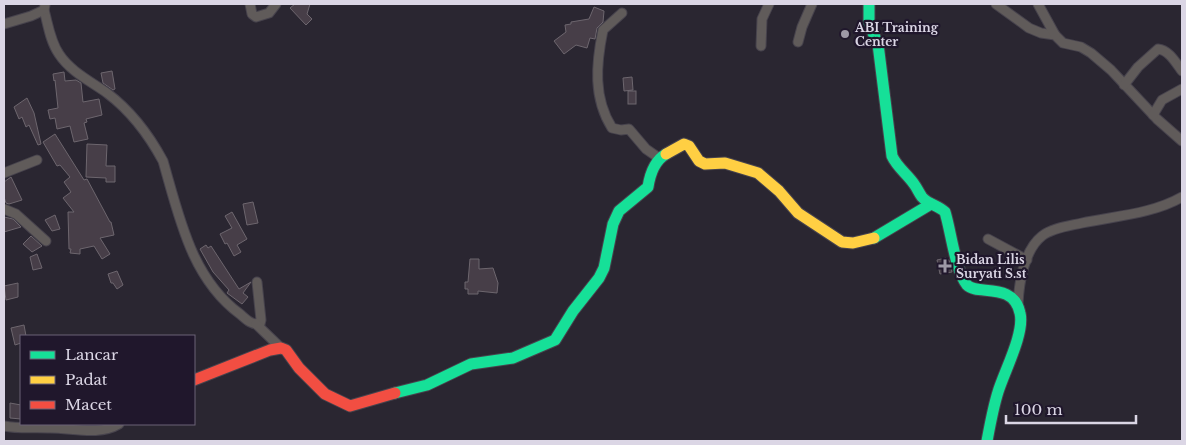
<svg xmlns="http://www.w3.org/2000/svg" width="1186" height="445" font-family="'Libre Baskerville',serif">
<rect width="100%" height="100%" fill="#2a2631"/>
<g fill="#473e48" stroke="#6d666e">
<polygon points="295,4 310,4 307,14 312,19 306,25 290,8"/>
<polygon points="594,7 604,11 603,22 597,28 595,39 590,38 587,48 576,45 564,54 554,41 566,32 565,25 571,24 571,22 589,19"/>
<polygon points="112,71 115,89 113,90 103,83 101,73"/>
<polygon points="64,72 65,81 76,80 81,83 83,102 99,99 102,115 86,119 87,122 84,123 88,139 74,142 70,126 57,129 55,118 50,119 48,110 58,108 55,80 54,81 53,74"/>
<polygon points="632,77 633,90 624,91 623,78"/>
<rect x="628" y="91" width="8" height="13"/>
<polygon points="27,98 34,113 41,144 38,145 29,125 26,127 22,117 19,119 14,107"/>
<polygon points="55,134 84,180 87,179 110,222 111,222 114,235 100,238 110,254 102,259 94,246 80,249 80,254 70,253 71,249 69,249 68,212 74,212 63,198 71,192 64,182 70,177 60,165 57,166 43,142"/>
<polygon points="87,144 107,145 106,166 115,166 115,182 106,182 106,178 86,177"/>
<polygon points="11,177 22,200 9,204 6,203 4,197 4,182"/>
<polygon points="253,202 258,223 247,225 243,204"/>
<polygon points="232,212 247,239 237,245 241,252 234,256 227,243 225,244 220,234 232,228 225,216"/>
<polygon points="55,215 60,229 52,231 45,220"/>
<polygon points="4,217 13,219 21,227 4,232"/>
<polygon points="31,236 42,246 32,252 23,244"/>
<polygon points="206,245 208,248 211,246 239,289 251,282 243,293 248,297 242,304 227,293 229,290 213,272 200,249"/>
<polygon points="37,254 42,268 33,270 30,257"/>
<polygon points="946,258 947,260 949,260 952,272 940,274 937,260"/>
<polygon points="470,259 479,259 479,269 493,268 498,283 497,293 478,291 478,294 468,294 468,289 465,289 465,282 468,282"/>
<polygon points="117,271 123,285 117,289 113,283 111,283 108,274"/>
<polygon points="18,283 18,297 6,300 4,286"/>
<polygon points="24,325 26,336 21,336 21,343 15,345 11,328"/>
<polygon points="10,403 21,405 21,419 10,418"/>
</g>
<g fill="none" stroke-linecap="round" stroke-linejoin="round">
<defs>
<g id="street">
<polyline points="250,4 252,14 256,17 269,13 276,4"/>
<polyline points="996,4 1029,28 1041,33 1055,35 1063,43 1081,47 1091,53 1111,70 1157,119 1182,141"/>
<polyline points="1038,4 1055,35"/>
<path d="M44,10C48,24 50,41 59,54C70,71 90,81 107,93C131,111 149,135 163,161C179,216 191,278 240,314C246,319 251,325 260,324L261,320L257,282"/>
<path d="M622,13L603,30C596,64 593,98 612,128L621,130L629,129L646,149L659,158"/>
<polyline points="4,24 31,16 44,10 45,5"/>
<polyline points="798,42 802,27 812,4"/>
<polyline points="761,46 762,19 769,4"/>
<path d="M1124,85L1138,67L1158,49C1169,50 1176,63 1182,71"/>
<polyline points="1153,115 1162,100 1182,89"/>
<polyline points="4,173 37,160"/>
<polyline points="4,209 16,214 46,241"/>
<polyline points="988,239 1027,260"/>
<path d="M1018,304C1019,283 1024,250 1042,236C1052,228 1069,226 1082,223C1115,216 1152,214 1182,197"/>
<polyline points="256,324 281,348"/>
<path d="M4,426C19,429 35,427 50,428C73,428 99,436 119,424"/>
</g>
<g id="fast">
<path d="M869,4V24L878,44L892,156C897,167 907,174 914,184C917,188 919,193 922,197C929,205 938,205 945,212C951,231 955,270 967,285C977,296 1013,281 1020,313C1025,333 1004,372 998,392C993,408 990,425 987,441"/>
<polyline points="874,238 931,204"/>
<path d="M395,393L427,385L471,364L513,358L555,340L573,311L599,278L604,268L613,224L619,211L648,187C650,174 654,161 666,154"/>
</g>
<polyline id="slow" points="666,154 684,144 689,146 699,161 705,164 725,163 758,173 779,191 798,213 842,242 853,243 874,238"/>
<polyline id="jam" points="194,380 270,350 281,348 286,350 299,368 325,394 350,406 395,393"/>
</defs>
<use href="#street" stroke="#47434d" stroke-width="11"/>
<use href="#fast" stroke="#47434d" stroke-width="13"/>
<use href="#slow" stroke="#47434d" stroke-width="13"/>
<use href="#jam" stroke="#47434d" stroke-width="13"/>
<use href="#street" stroke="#605b5a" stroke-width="9"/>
<use href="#fast" stroke="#16e098" stroke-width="11"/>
<use href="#slow" stroke="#ffcf43" stroke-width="11"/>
<use href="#jam" stroke="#f24e42" stroke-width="11"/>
</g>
<g fill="#9d98a6" stroke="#20172c" stroke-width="2">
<circle cx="845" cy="34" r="5"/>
<path d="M942.5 258.5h5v5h5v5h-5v5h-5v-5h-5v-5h5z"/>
</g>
<g text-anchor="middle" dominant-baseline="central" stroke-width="4.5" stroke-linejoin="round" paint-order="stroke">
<g font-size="12" font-weight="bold" fill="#dbd6e5" stroke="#20172c" text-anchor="start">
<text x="855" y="27">ABI Training<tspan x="855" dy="14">Center</tspan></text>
<text x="956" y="259">Bidan Lilis<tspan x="956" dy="14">Suryati S.st</tspan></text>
</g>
</g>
<rect width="1186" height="445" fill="none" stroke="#dbd6e5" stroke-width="10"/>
<rect x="20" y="335" width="175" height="90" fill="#20172c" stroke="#6b6376"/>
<rect x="30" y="351" width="25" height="8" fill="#16e098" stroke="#6b6376"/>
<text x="65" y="360" font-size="15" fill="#dbd6e5">Lancar</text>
<rect x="30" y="376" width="25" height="8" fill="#ffcf43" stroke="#6b6376"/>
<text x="65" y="385" font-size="15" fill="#dbd6e5">Padat</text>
<rect x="30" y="401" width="25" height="8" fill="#f24e42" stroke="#6b6376"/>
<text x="65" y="410" font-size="15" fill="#dbd6e5">Macet</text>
<path d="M1006 415v8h130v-8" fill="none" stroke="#dbd6e5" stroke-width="2.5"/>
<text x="1014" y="415" font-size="15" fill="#dbd6e5" stroke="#20172c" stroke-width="4" paint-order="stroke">100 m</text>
</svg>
